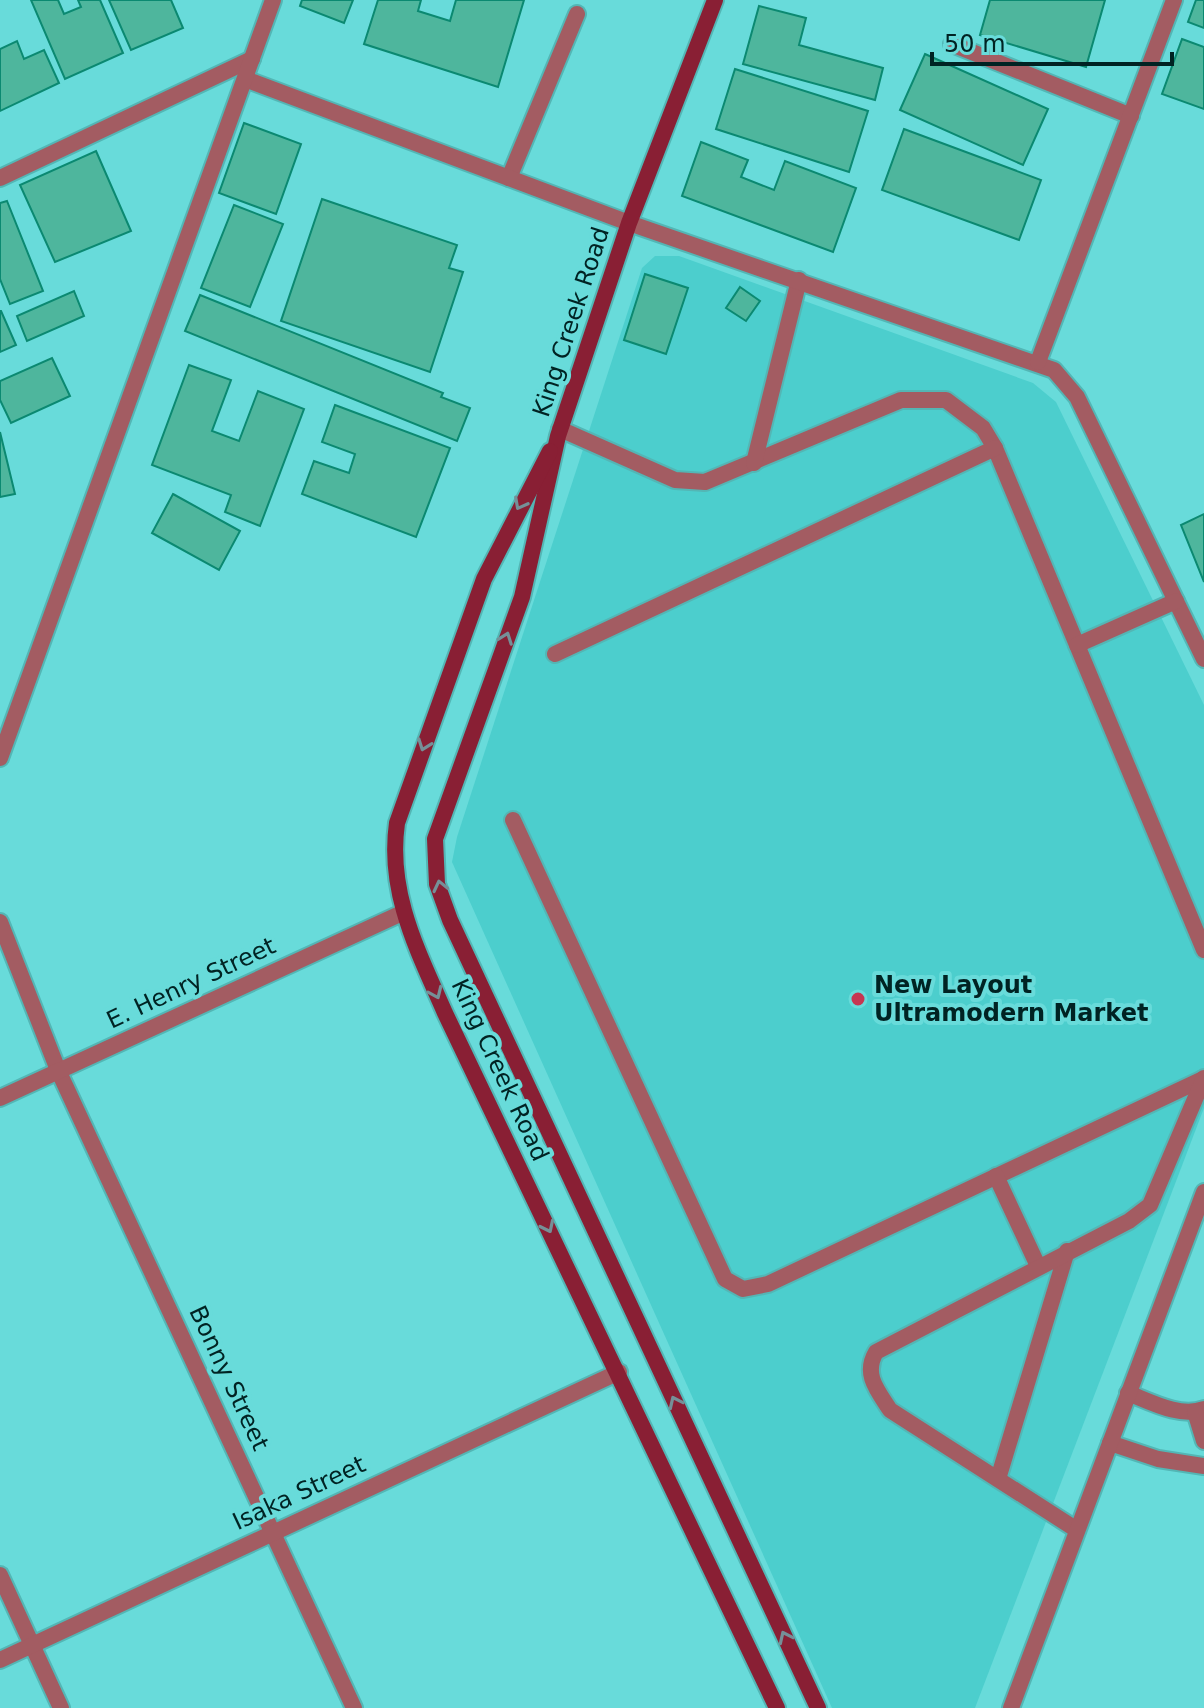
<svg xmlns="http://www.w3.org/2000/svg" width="1204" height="1708" font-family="'DejaVu Sans',sans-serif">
<rect width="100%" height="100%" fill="#68dbda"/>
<polygon fill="#4ccecd" points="655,256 679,256 1033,383 1056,402 1204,705 1204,1108 975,1708 832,1708 452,862 457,837 642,268"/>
<g fill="#4eb69d" stroke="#0b8971" stroke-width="2">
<polygon points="31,0 58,0 64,14 81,7 78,0 100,0 123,53 65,79"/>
<polygon points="109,0 171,0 183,28 131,50"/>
<polygon points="302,0 353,0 344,23 300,6"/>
<polygon points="378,0 421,0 418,11 450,21 456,0 524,0 498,87 364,44"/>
<polygon points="990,0 1105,0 1086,67 980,35"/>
<polygon points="1196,0 1204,0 1204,28 1188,22"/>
<polygon points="759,6 806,18 799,45 883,68 875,100 743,64"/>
<polygon points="1182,39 1204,47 1204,109 1162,94"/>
<polygon points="17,41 24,59 44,50 59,83 0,111 0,49"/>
<polygon points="925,54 1048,109 1023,165 900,110"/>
<polygon points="735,69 868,111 849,172 716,129"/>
<polygon points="244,123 301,144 276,214 219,193"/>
<polygon points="904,129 1041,180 1019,240 882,190"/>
<polygon points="701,142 748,160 741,177 774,190 785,161 856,188 833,252 682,196"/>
<polygon points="96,151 131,231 55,262 20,185"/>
<polygon points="322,199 457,245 449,268 463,272 430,372 281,321"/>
<polygon points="7,201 43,291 10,304 0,279 0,203"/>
<polygon points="234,205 283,224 250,307 201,288"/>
<polygon points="645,274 688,288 666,354 624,340"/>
<polygon points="740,287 760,301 746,321 726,308"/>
<polygon points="74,291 84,316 27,341 17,316"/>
<polygon points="200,295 443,393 441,397 470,408 457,441 185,331"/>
<polygon points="1,311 16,345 0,352 0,311"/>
<polygon points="52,358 70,396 11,423 0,400 0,381"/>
<polygon points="189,365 231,380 212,431 239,441 258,391 304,409 260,526 225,512 231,495 152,465"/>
<polygon points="335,405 450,448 416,537 302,494 314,461 349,473 355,454 322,442"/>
<polygon points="0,432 15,494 0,497"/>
<polygon points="173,494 240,531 219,570 152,533"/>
<polygon points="1204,514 1204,582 1181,525"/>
</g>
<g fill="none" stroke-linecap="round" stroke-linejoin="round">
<defs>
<g id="lane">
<polyline points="509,178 577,14"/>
<polyline points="560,429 675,480 705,482 901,400 946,400 983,428 995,448 1204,950"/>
<polyline points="754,463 799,280"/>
<polyline points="555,654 995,448"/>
<polyline points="513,820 725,1279 743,1289 768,1284 1203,1079"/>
<polyline points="996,1176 1038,1266"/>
<path d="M1128,1393C1151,1402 1180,1418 1204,1409"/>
<polyline points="1195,1412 1204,1441"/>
<polyline points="1110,1443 1158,1459 1204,1466"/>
<polyline points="998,1479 1067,1251"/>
<path d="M1077,1530L890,1410C877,1390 863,1374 876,1352L1129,1221L1150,1205L1204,1078"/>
</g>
<g id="street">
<polyline points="952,44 1131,116"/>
<polyline points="245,79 629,223 1054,370 1077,397 1204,659"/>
<polyline points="0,178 252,59"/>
<polyline points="1038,362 1174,0"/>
<polyline points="1077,645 1176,601"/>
<polyline points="0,758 273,0"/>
<polyline points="0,922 58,1070 354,1708"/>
<polyline points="0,1098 402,913"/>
<polyline points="0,1575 61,1708"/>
<polyline points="0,1660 619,1372"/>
<polyline points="1011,1708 1204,1192"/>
</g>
<g id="secondary">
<polyline points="715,0 629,223 558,436 522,597 435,839 437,884 450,920 818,1708"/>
<path d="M550,451L484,579L397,823C387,893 418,951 445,1013L777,1708"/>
</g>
</defs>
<use href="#lane" stroke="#53b6b5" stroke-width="20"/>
<use href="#street" stroke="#53b6b5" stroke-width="20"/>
<use href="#secondary" stroke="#53b6b5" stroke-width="20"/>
<use href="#lane" stroke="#a35c62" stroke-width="16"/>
<use href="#street" stroke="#a35c62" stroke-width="16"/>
<use href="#secondary" stroke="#891f34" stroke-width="16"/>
</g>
<defs><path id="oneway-chevron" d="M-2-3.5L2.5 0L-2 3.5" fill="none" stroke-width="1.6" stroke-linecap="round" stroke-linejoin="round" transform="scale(2)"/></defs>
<g stroke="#759098">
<use href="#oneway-chevron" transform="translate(520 504) rotate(118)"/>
<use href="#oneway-chevron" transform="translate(506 638) rotate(-70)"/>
<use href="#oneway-chevron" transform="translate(424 745) rotate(110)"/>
<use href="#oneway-chevron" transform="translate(440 886) rotate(-103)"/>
<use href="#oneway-chevron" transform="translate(436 993) rotate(66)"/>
<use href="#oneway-chevron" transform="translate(548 1227) rotate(64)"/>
<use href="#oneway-chevron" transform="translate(675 1402) rotate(-115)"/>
<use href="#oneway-chevron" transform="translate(785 1637) rotate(-115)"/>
</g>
<circle fill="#c63651" stroke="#68dbda" stroke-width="3" cx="858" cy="999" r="8"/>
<g text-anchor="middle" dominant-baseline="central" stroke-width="8" stroke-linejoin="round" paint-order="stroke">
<g font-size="24" fill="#002323" stroke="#68dbda">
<text transform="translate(571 322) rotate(-72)">King Creek Road</text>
<text transform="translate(191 983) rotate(-25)">E. Henry Street</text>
<text transform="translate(500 1070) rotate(65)">King Creek Road</text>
<text transform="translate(229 1378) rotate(65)">Bonny Street</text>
<text transform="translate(299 1493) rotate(-25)">Isaka Street</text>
</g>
<g font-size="24" font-weight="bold" fill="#002323" stroke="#68dbda" text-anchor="start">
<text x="874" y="985">New Layout<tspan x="874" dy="28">Ultramodern Market</tspan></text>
</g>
</g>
<path d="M932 52v12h240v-12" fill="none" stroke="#002323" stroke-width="4"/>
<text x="944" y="52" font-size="24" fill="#002323" stroke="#68dbda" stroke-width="6" paint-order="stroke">50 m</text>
</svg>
